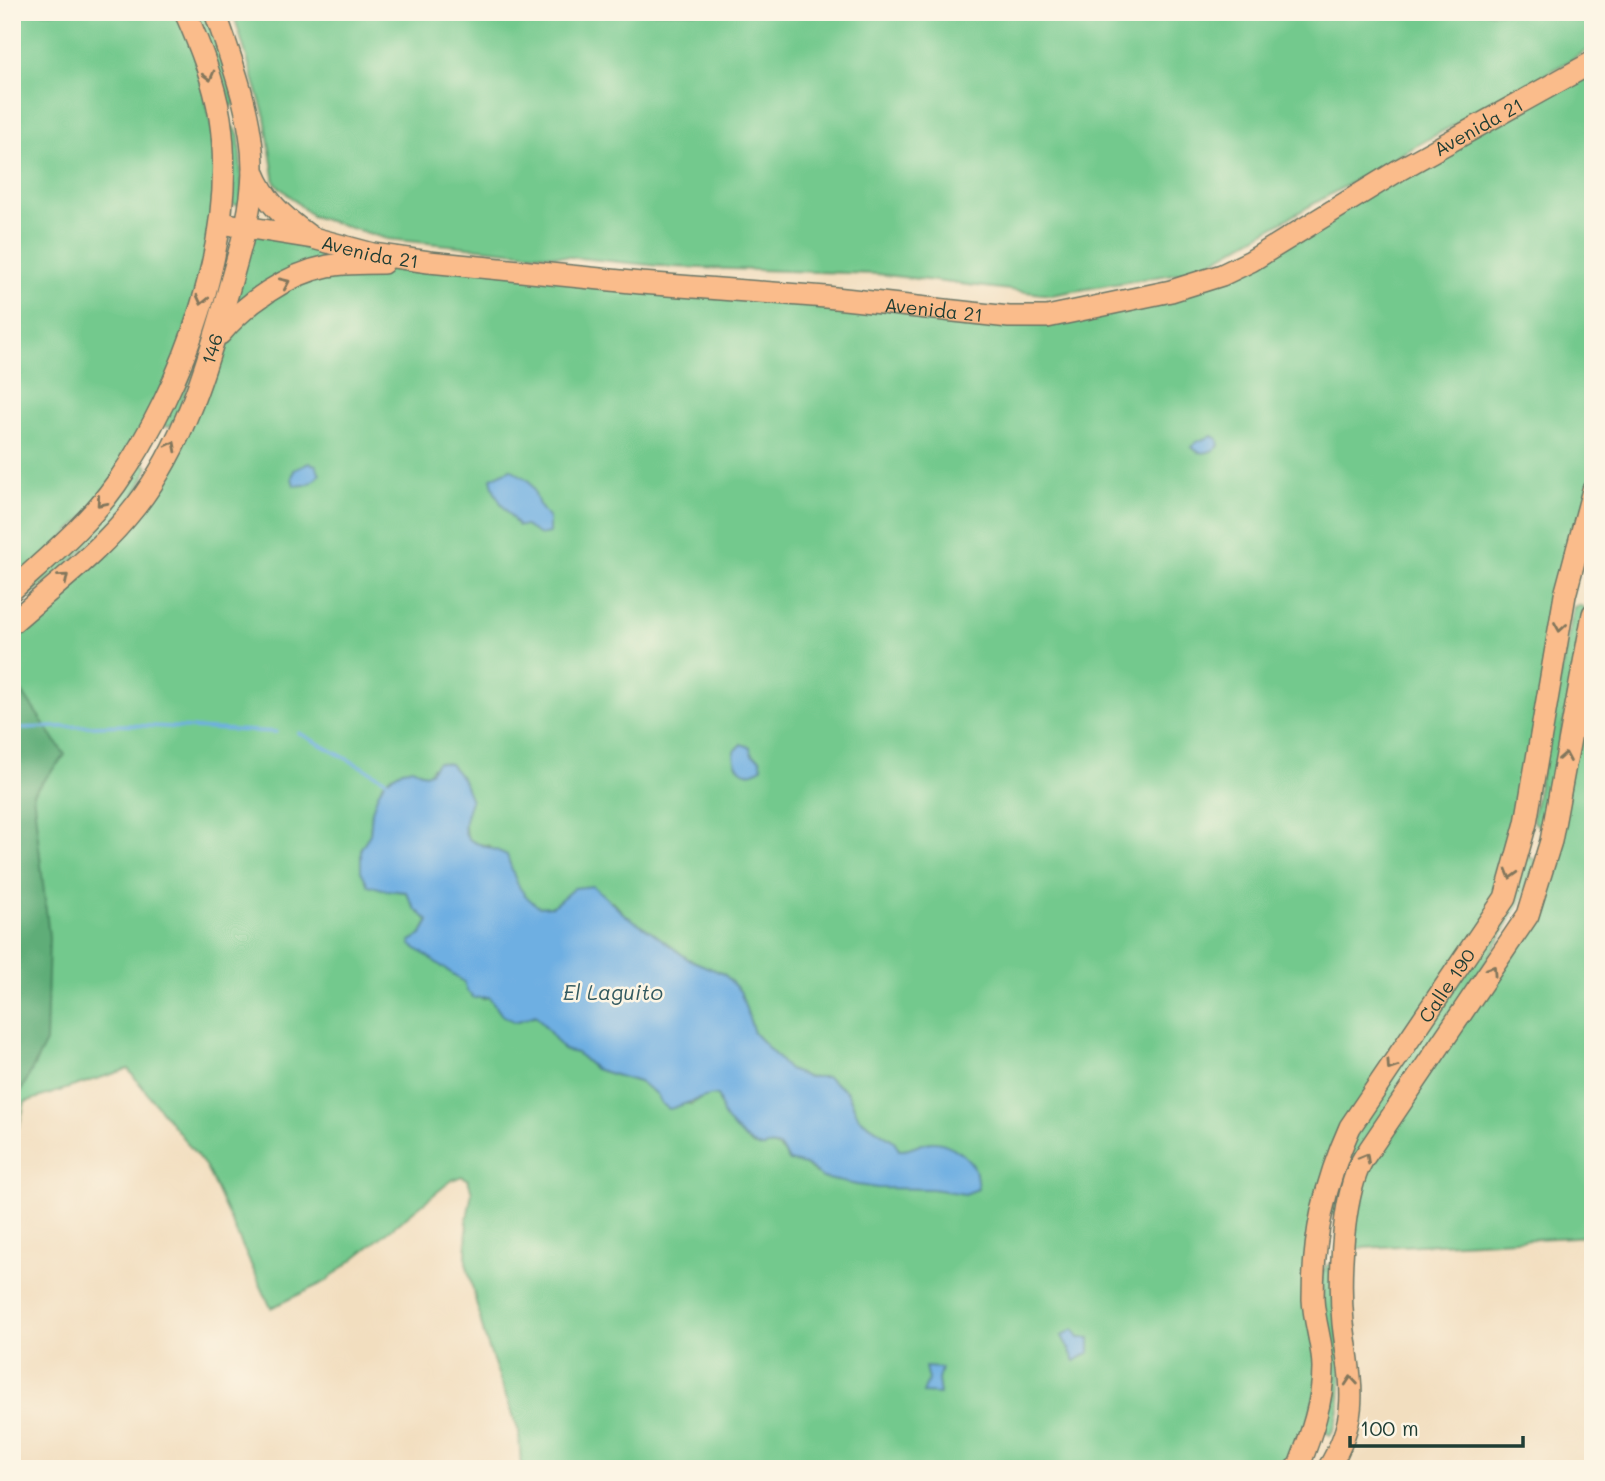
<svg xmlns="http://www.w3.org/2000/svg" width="1605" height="1481" font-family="Mali,sans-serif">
<rect width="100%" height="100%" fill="#fcf5e5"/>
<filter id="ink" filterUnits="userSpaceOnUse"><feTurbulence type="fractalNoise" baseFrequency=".0143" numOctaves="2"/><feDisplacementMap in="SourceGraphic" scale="14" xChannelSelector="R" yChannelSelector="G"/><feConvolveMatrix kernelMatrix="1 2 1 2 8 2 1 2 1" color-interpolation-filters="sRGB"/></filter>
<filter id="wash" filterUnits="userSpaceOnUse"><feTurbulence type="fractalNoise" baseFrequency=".00686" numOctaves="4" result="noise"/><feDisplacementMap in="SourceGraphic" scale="28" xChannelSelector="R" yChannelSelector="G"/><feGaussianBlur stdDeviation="1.57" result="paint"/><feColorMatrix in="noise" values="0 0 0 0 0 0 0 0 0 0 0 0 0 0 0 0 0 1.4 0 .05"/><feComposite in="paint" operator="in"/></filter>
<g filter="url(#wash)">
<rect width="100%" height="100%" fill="#f2debf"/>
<g fill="#73c98d" stroke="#498360" stroke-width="2" fill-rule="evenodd">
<polygon points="12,12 185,12 223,174 199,316 116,485 12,590"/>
<polygon points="194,12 208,12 235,102 233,106 225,104"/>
<polygon points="233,12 1593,12 1593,46 1566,63 1412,148 1197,270 1051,295 877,274 670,267 387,239 312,216 275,183 265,117"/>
<path d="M1593,62V490L1505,898L1350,1127L1322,1203L1323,1367L1295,1469H521L519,1432L485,1338L466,1262L467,1219L472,1192L468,1180L462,1176L452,1180L325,1282L271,1308L206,1167L128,1069L25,1102L20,1123L12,1141V623L79,566L172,447L247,227L373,254L1047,317L1223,274ZM432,768L466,813C463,826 464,832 472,843L490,846L519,889L526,899L539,907L553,906L563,898L612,901L625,915L652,932L688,959L724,974L740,991L754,1033L789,1071L807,1077H827L847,1092L859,1118L894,1141L899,1150L906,1151L926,1143L949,1190L857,1185L815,1173L806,1165L789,1161C781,1144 771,1144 754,1146C748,1142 729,1124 725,1117C721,1110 721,1103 717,1095L709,1094L691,1104L661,1103L657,1094L639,1082L595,1069L577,1053L564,1050L536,1015L515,1022L502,1015L489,997L483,999L468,991L464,982L422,952L421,935L429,920L415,909L406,892L386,890L361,871V848L370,834L372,811L386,780L403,770L420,771L425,775L430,772Z"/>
<polygon points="234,127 239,135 243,201 240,205 233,205 230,198 229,129"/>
<polygon points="222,255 227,259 205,339 176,419 170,426 165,427 162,421"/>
<path d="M143,462L148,467C125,525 58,571 12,611V598Z"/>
<polygon points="1579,605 1584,608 1585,613 1544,825 1541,827 1533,822 1533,815 1574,607"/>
<polygon points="1593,615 1593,1236 1343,1249 1350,1198 1528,915"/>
<polygon points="1526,858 1533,858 1536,862 1520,904 1340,1213 1332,1215 1329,1210 1346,1150"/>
<path d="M1327,1265H1331L1333,1269C1335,1302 1351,1412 1330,1435L1324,1431L1331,1379L1321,1277Z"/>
</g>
<polygon fill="#5ead78" stroke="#3e7556" stroke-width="2" points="12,677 65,755 33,793 49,937 46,1042 12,1109"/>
<g fill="#6eafe2" stroke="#46768b" stroke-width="2">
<path d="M1212,436L1218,439L1219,446C1211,453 1200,456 1192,447L1196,442Z"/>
<path d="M309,463L316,465L320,474C313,483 306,487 294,485L292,478L294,470Z"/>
<path d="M511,469L529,481L533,488L539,505L549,519V533L540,535L525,526H518C506,508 495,501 491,478Z"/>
<path d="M741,744L750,747L752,755L760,759L762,767C747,780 733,768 734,751Z"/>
<path d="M438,762L450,764L462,778L471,801C453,848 473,838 507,855C515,879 517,892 539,907L553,906L574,888L593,886L625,915L652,932L688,959L724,974L740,991L754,1033L789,1070L807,1077H827L847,1092L859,1118L894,1141L899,1150C910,1151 916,1145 926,1143C943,1138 965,1153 974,1167C977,1173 977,1183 978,1189L965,1194L932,1189L877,1188L857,1185L823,1178L806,1165L789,1161C783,1147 775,1142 761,1148C750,1145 731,1127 725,1118C721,1110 721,1103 717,1095C706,1094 682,1106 669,1109L661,1103L657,1094L639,1082L595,1069L577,1053L564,1050L536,1015L515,1022L502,1015L489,997L474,998L467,991L464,982L411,945L410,941L421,935L429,921L415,909L406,892L386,890L368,885L361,871V848L370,834L372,811L378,793L386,780L403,770L412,768L425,774L430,772Z"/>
<polygon points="1074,1329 1079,1338 1090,1338 1090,1352 1075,1361 1062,1336"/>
<polygon points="925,1367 941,1368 938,1380 940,1394 923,1393 928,1380"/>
</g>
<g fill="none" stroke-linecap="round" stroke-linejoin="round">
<g stroke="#6eafe2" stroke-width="3.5">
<polyline points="21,728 128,725 276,732"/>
<polyline points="299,733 386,780"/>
</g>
</g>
</g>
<g filter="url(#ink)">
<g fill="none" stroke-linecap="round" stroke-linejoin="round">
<defs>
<g id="major">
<path d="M253,171C265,201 282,216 308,235"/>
<path id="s1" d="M221,223L313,238L373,254L429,262L641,283L826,297L1009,317H1047L1171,291L1222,275L1251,261L1399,170L1593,62"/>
<path d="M220,334C246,303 287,274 328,266C346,263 365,263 383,263"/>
<path d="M12,590C48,557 88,524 116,484C184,387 238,237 220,118C214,81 200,46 185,12"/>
<path id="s2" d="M12,623C55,585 101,551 136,506C184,445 207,365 228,292C239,252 252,213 253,172C254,120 232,61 215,12"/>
<path id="s3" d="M1295,1469L1299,1466C1311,1435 1323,1402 1323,1368C1323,1345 1314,1322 1313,1299C1313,1236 1325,1183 1350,1127L1505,898L1526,823L1565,595L1593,490"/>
<path d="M1328,1469C1362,1413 1350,1383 1343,1323C1339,1281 1342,1213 1356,1174C1359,1165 1364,1157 1369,1150L1528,915L1551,841L1593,614"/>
</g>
</defs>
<use href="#major" stroke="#697565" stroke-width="24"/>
<use href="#major" stroke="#fabc8b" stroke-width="21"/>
</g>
<defs><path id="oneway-chevron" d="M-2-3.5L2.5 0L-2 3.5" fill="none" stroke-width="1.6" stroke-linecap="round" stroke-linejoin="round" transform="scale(1.75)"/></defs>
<g stroke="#82765b">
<use href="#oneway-chevron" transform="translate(209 76) rotate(75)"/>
<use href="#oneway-chevron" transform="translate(285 283) rotate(-24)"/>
<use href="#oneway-chevron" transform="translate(202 300) rotate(103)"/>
<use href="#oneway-chevron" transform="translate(172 446) rotate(-63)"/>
<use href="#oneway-chevron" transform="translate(101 502) rotate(131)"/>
<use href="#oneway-chevron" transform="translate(64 578) rotate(-40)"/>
<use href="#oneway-chevron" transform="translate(1560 627) rotate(99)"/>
<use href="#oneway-chevron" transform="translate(1565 757) rotate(-80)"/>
<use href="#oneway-chevron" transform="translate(1511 874) rotate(106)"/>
<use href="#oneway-chevron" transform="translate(1492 970) rotate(-56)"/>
<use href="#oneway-chevron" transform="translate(1391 1066) rotate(124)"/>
<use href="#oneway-chevron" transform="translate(1365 1158) rotate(-61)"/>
<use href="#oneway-chevron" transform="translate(1351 1381) rotate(-95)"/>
</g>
</g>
<g text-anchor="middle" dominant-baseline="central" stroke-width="5" stroke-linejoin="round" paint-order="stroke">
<g font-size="19" fill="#1f3d34" stroke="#fcf5e5">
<text stroke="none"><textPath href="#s1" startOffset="1309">Avenida 21</textPath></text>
<text stroke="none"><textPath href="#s1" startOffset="152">Avenida 21</textPath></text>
<text stroke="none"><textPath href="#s1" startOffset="719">Avenida 21</textPath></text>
<text stroke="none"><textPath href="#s2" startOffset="346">146</textPath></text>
<text stroke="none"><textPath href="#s3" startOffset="525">Calle 190</textPath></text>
</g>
<g font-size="21" font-style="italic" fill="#335a60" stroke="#fcf5e5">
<text x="613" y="991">El Laguito</text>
</g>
</g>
<rect width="1605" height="1481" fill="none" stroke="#fcf5e5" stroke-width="42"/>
<path d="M1350 1436v10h173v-10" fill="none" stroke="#1f3d34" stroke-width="3.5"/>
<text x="1360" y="1436" font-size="21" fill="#1f3d34" stroke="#fcf5e5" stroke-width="5" paint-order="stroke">100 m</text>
</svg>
